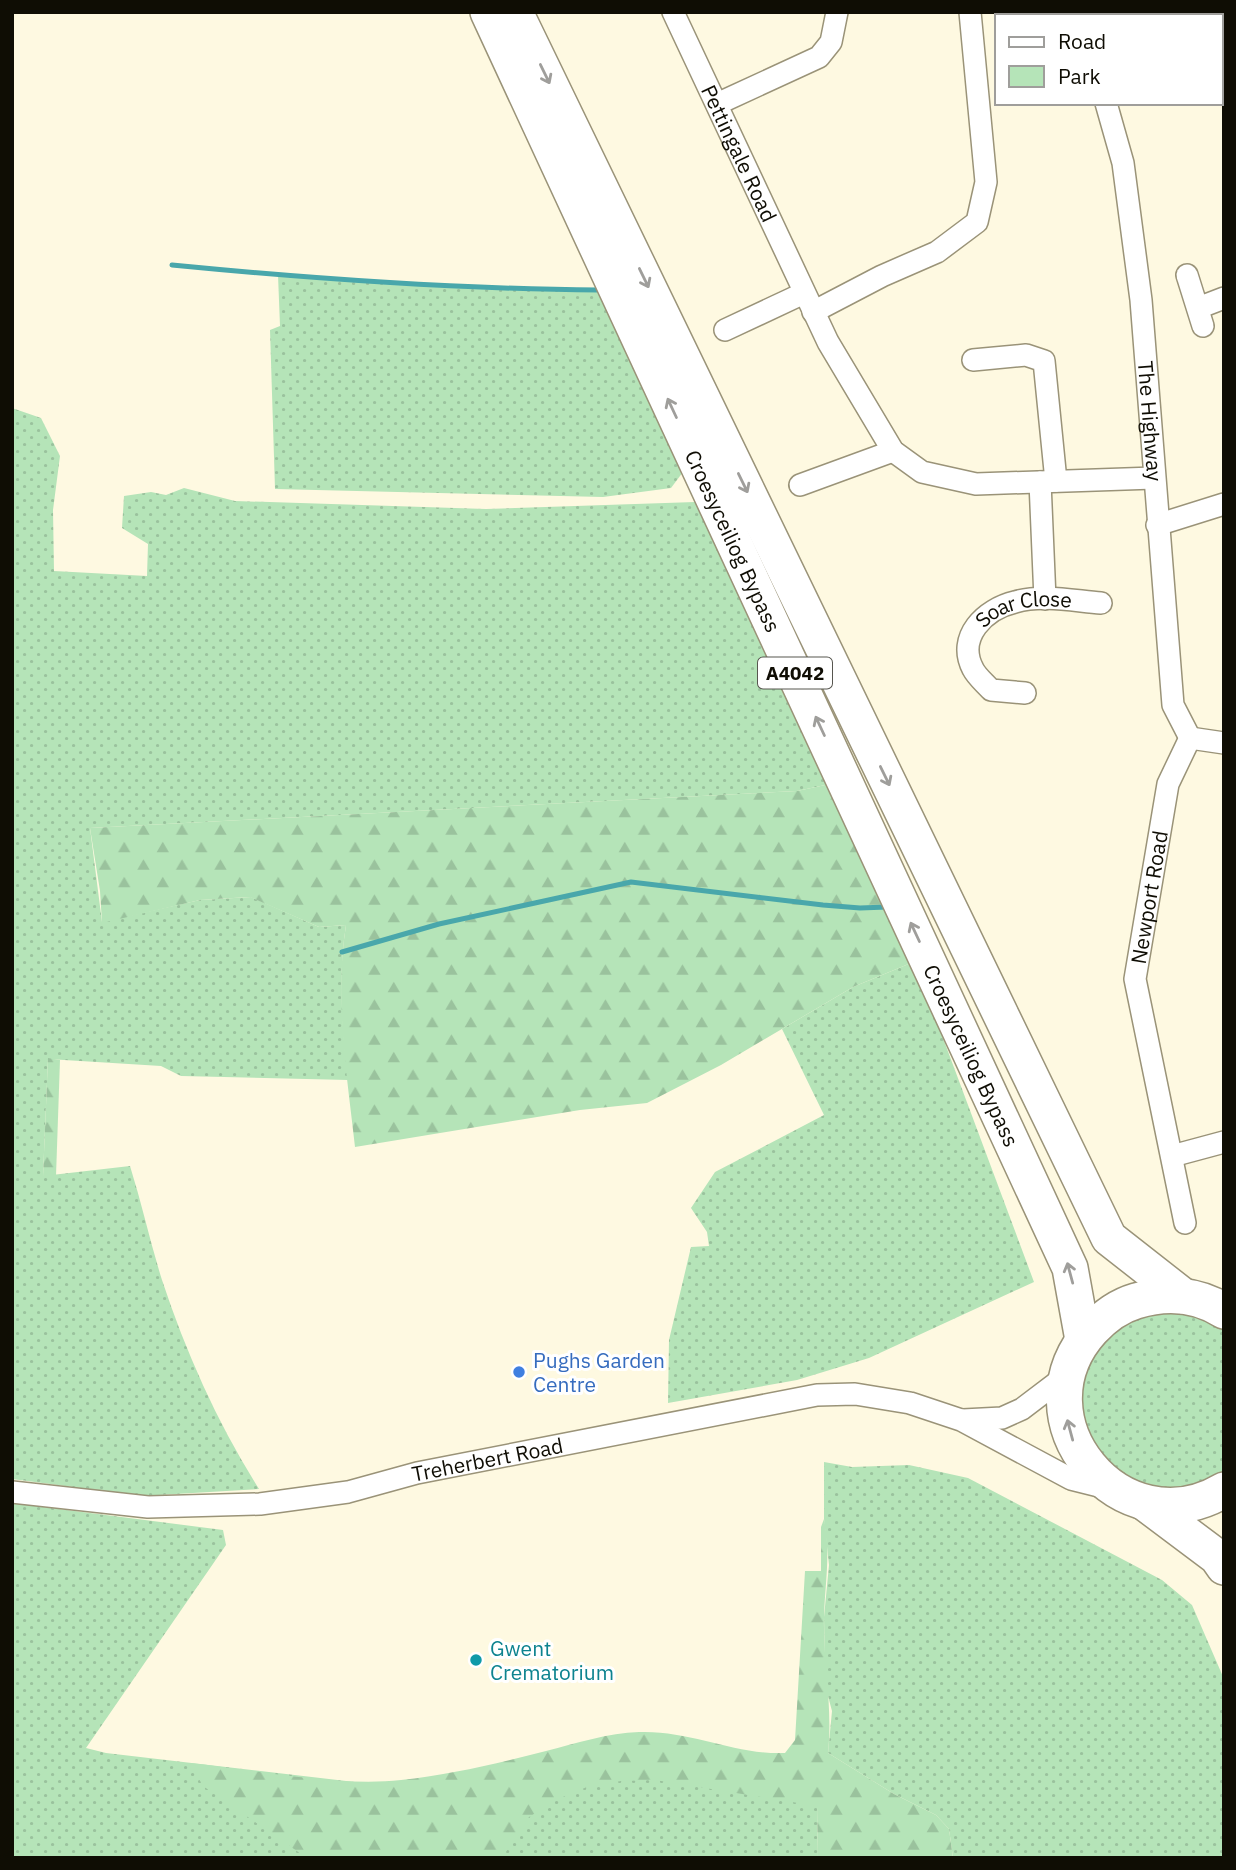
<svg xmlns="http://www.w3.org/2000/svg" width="1236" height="1870" font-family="'IBM Plex Sans',sans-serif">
<defs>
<pattern id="green-dots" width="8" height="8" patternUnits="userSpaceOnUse" patternTransform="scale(1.75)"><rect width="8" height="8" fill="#b5e4b8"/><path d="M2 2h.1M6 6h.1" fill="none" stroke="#9ac29d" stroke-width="1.8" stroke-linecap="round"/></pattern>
<pattern id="forest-firs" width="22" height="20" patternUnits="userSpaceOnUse" patternTransform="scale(1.75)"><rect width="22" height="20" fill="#b5e4b8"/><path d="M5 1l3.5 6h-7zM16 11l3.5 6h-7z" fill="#9ac29d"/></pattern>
</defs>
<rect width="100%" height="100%" fill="#fef9e1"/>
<g fill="url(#green-dots)">
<polygon points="278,275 478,289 599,290 683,472 671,488 603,497 275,489 270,330 280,326"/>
<path d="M12,408L41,418L60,456L53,510L54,571L147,576L148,544L122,528L124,496L151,492L166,495L184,488L235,501L486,509L695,502L830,784L797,791L90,828L102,922L200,900L251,897L319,927L346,925C338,976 342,1028 348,1080L181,1076L161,1066L48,1059L43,1176L130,1166C142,1204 150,1242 162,1280C186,1353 218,1424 259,1489L142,1496L12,1479Z"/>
<polygon points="911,963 937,1022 1034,1282 869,1358 797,1380 668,1403 669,1340 691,1247 709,1246 707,1232 691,1208 715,1172 824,1115 782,1029 853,987"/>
<path d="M1179,1311L1206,1318L1224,1330V1471C1215,1476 1205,1483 1195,1486C1071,1516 1025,1319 1179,1311Z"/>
<polygon points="824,1462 852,1467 909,1465 968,1478 1162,1580 1192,1605 1224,1679 1224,1858 953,1858 949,1829 936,1815 894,1794 828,1753 832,1711 825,1685 824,1617 829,1565 824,1519"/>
<polygon points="12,1503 223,1530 226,1545 86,1748 106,1753 389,1786 642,1767 817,1797 818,1858 12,1858"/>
</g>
<g fill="url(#forest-firs)">
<path d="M830,784L911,963L853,987L721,1065L647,1103L580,1110L355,1147C347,1074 334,999 346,925L319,927L250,897L200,900L102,923L100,891L90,828L797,791Z"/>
<polygon points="48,1058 60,1060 56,1176 43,1176"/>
<path d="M824,1519C831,1553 825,1583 824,1617C823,1663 833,1707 828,1753L894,1794L936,1815L949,1829L953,1858H818L817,1806L655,1780L621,1781L587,1787L558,1799L529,1817L502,1858H307L203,1786L190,1763C255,1770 338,1787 401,1780C449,1775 499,1763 546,1751C577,1743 608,1733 639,1732C690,1730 735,1755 785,1753L795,1740L805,1571H821V1527Z"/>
</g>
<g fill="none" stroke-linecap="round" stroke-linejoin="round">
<g stroke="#49a7ab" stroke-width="5">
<path d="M172,265C315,279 456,289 599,290"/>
<polyline points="342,952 439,924 631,882 823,905 860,908 887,907"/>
</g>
<defs>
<g id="minor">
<path id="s1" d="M673,12L828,342L893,451L922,472L976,484L1154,478"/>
<polyline points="1077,12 1079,16"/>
<polyline points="1184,16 1196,12"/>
<path id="s2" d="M1106,103L1123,163L1141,300L1173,705L1190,738"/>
<polyline points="717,104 819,57 831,42 837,12"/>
<polyline points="1187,275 1203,326"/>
<polyline points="1198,308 1224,298"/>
<polyline points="813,312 882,276 937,252 977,222 986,182 970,12"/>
<polyline points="725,330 804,293"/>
<polyline points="973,360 1026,355 1044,361 1056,481"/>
<polyline points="1040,482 1045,599"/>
<polyline points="800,485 893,451"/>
<polyline points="1157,525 1224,504"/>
<path id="s3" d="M1025,693L991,690C985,683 977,677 973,669C956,637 985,609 1015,602C1042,594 1074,601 1101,603"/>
<polyline points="1190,738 1224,743"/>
<polyline points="1172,1156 1224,1142"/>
<path id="s4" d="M1185,1223L1135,979L1168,784L1190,738"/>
<polyline points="963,1420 1002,1418 1022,1409 1068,1374"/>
<path id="s5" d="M12,1492L148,1507L260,1504L348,1492L417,1473L817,1395L855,1394L910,1403L961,1420L1071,1479L1107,1488"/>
</g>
<g id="trunk">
<path id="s6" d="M488,12L1070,1268L1083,1340"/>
<polyline points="515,12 1109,1238 1183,1296"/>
<path d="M1224,1311C1197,1294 1166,1292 1136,1301C1119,1306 1104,1317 1092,1330C1012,1418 1121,1551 1224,1490"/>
<polyline points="1145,1503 1217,1557 1224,1567"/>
</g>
</defs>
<use href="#minor" stroke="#9a9378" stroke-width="24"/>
<use href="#trunk" stroke="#9a9378" stroke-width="38"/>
<use href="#minor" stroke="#fff" stroke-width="21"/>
<use href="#trunk" stroke="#fff" stroke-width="35"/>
</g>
<defs><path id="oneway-shaft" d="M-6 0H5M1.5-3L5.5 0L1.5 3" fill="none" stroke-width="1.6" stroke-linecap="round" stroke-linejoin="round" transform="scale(1.75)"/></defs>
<g stroke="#9f9e9b">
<use href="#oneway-shaft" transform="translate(545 74) rotate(64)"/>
<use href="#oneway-shaft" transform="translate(644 278) rotate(64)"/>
<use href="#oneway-shaft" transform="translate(672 408) rotate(-115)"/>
<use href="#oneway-shaft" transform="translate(743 483) rotate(64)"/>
<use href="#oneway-shaft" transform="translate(820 726) rotate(-115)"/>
<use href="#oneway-shaft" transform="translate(885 776) rotate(64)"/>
<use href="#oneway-shaft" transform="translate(915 932) rotate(-115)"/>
<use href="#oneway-shaft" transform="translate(1070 1273) rotate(-105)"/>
<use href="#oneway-shaft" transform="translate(1070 1430) rotate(-105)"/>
</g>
<circle fill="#3f7fe0" stroke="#fff" stroke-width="2.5" cx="519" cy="1372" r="7"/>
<circle fill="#0f9aa8" stroke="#fff" stroke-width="2.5" cx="476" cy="1660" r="7"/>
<g text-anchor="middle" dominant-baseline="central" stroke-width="6" stroke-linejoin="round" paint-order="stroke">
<rect fill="#fff" stroke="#57564f" stroke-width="2" x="758" y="657.5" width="74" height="31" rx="5"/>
<g font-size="19" font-weight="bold" fill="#0f0d04">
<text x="795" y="673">A4042</text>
</g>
<g font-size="21" fill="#0f0d04" stroke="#fff">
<text stroke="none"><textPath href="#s1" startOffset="156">Pettingale Road</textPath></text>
<text stroke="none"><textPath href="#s2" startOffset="322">The Highway</textPath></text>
<text stroke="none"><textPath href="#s6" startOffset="583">Croesyceiliog Bypass</textPath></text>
<text stroke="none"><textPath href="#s3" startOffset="161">Soar Close</textPath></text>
<text stroke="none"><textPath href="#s4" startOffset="332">Newport Road</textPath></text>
<text stroke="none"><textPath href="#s6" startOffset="1150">Croesyceiliog Bypass</textPath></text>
<text stroke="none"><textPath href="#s5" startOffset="481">Treherbert Road</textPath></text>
</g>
<g font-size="21" fill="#366cbe" stroke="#fff" text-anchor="start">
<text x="533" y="1360">Pughs Garden<tspan x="533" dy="24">Centre</tspan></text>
</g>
<g font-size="21" fill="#0d838f" stroke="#fff" text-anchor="start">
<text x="490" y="1648">Gwent<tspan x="490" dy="24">Crematorium</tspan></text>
</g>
</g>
<rect width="1236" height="1870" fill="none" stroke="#0f0d04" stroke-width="28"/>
<rect x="995" y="14" width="228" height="91" fill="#ffffff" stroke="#9f9e9b" stroke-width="2"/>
<rect x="1009" y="37" width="35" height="10" fill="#ffffff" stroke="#9f9e9b" stroke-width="2"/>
<text x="1058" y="49" font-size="21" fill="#0f0d04">Road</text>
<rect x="1009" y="66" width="35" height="21" fill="#b5e4b8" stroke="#9f9e9b" stroke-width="2"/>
<text x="1058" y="84" font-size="21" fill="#0f0d04">Park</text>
</svg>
